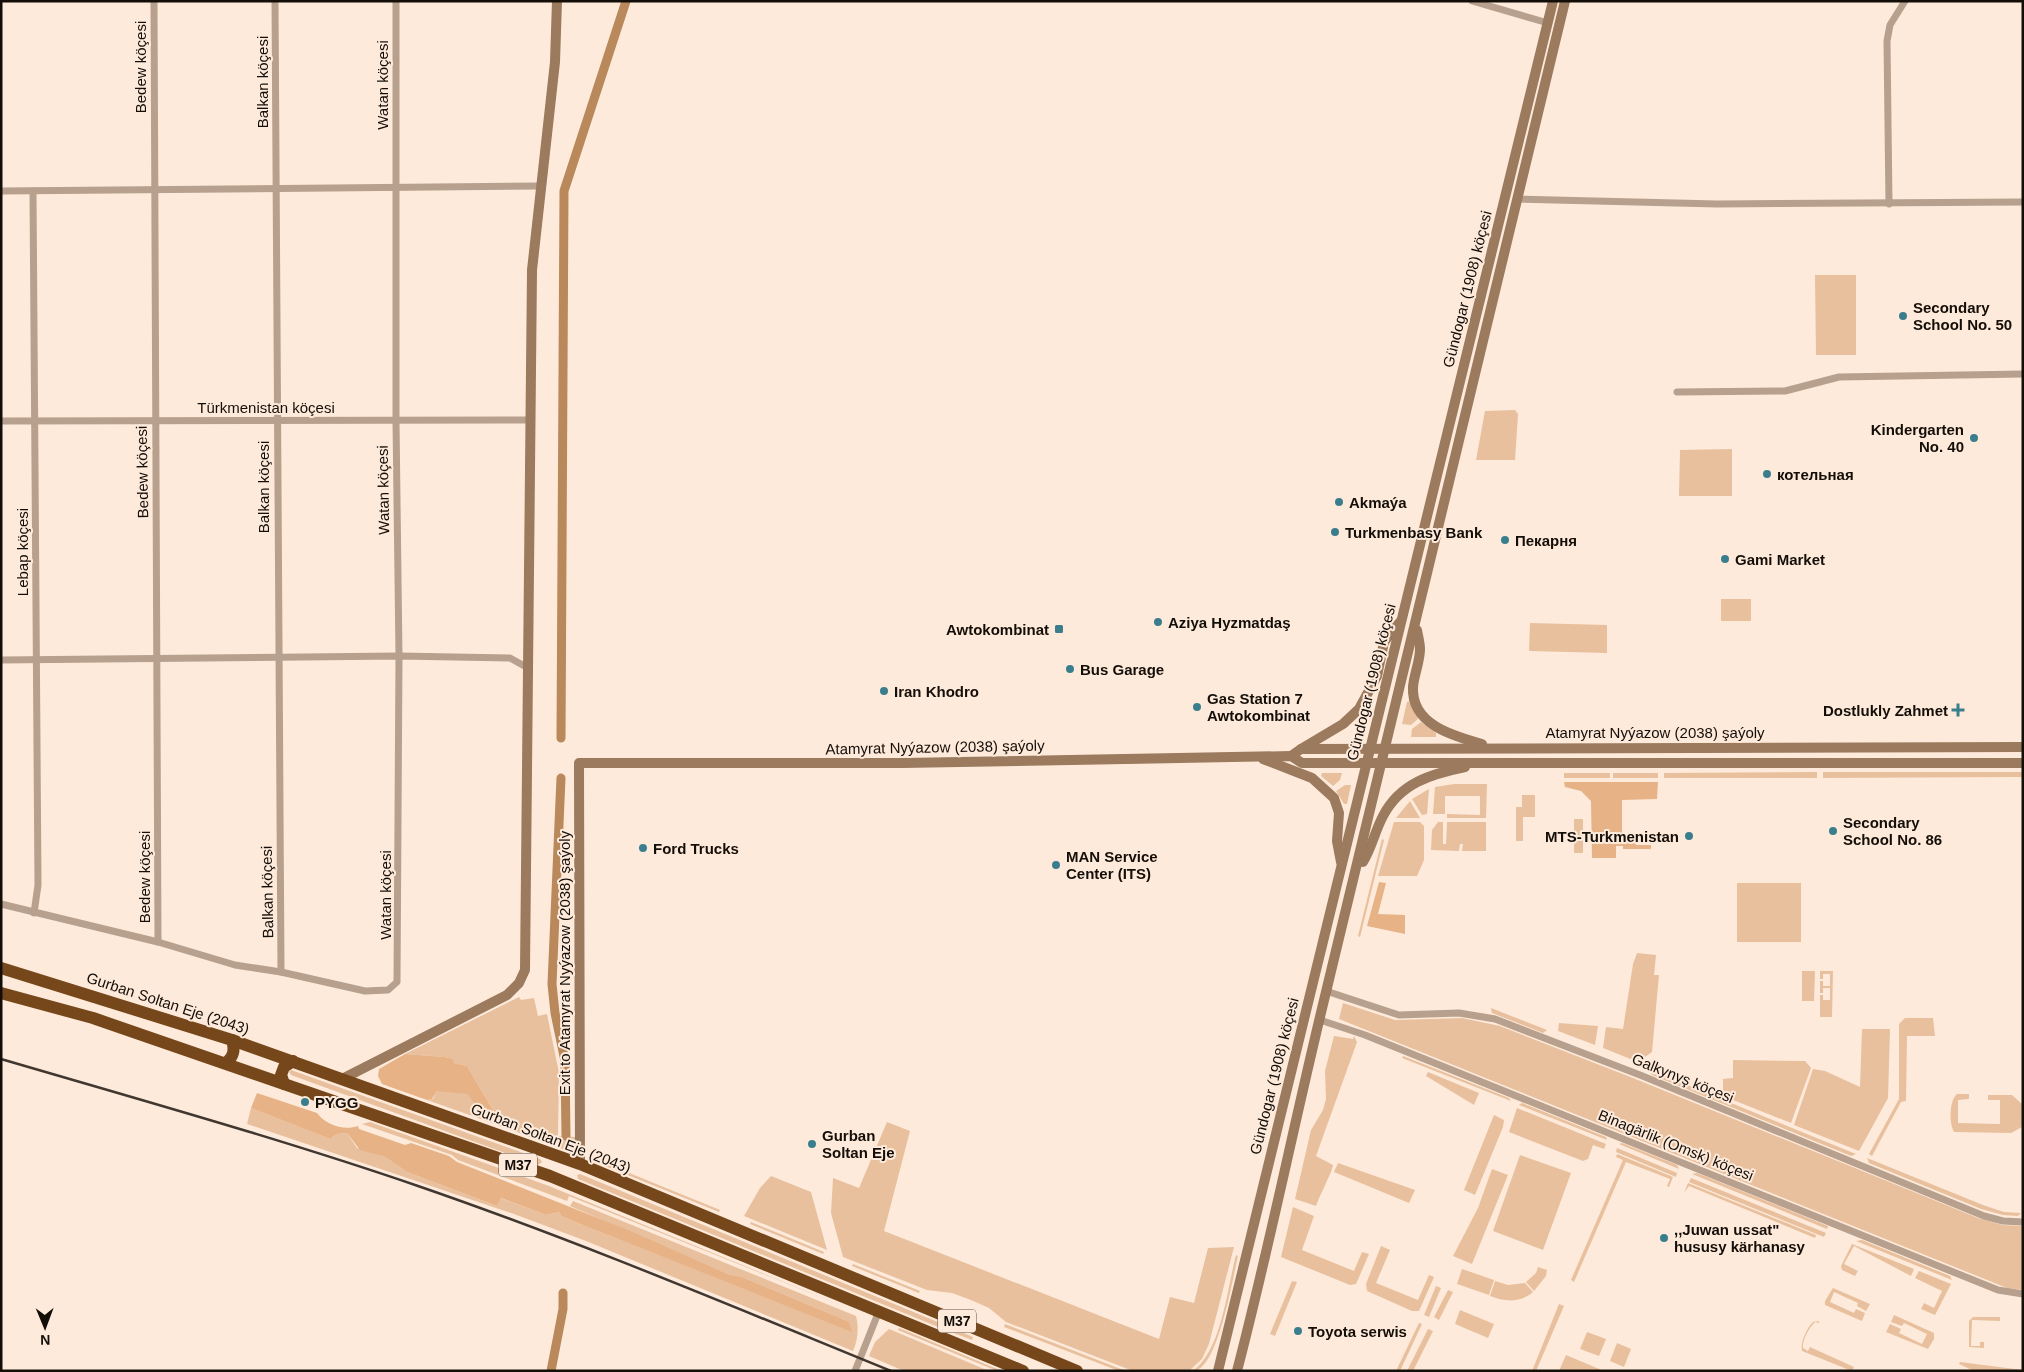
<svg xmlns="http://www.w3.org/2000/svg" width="2024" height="1372" font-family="Helvetica,sans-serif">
<rect width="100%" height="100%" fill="#feeada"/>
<g fill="#e8c09e">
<polygon points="1815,275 1856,275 1856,355 1816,355"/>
<polygon points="1515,410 1518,414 1515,460 1476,460 1485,411"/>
<polygon points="1732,449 1732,496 1679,496 1680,450"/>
<rect x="1721" y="599" width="30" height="22"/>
<polygon points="1530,623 1607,625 1607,653 1529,651"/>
<polygon points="1409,701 1419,718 1411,725 1402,724 1407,702"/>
<polygon points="1421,722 1436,733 1436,737 1411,737 1412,729"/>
<polygon points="1817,772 1817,778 1664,778 1664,773"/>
<polygon points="1823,772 2023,772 2023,777 1823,778"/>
<polygon points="1322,773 1342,773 1340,780 1333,786 1321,776"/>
<rect x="1564" y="773" width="46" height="5"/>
<rect x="1613" y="773" width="45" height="5"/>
<polygon points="1454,784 1487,784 1486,818 1447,818 1447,814 1480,815 1480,796 1445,796 1445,814 1433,814 1435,787"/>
<polygon points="1345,785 1351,785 1347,804 1344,804 1336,791"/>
<polygon points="1429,789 1427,814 1422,815 1412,799"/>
<polygon points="1522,795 1535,795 1535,817 1523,817 1523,841 1516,841 1516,807 1522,807"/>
<polygon points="1410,801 1420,818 1396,818"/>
<rect x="1574" y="819" width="9" height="34"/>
<polygon points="1394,822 1420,822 1424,826 1424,860 1417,876 1378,876"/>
<polygon points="1438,822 1443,822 1443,844 1446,844 1447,822 1486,822 1486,851 1462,851 1463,844 1460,844 1459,851 1431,850 1432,830"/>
<polygon points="1382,839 1384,840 1360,937 1358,936"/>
<rect x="1737" y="883" width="64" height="59"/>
<polygon points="1637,953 1656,955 1654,975 1659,975 1652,1052 1638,1062 1603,1048 1606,1027 1623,1029 1633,964"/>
<polygon points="1802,971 1815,971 1814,1001 1802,1001"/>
<polygon points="1820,971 1833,971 1832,1017 1820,1017 1820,995 1823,995 1823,1000 1830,1000 1830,988 1823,988 1823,993 1820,993 1820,981 1823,981 1823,986 1830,986 1830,974 1823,974 1823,979 1820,979"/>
<polygon points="519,997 521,1000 534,998 538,1016 547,1014 559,1073 558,1136 575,1137 576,1154 503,1127 467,1066 454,1063 452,1059 445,1057 405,1054"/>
<polygon points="1343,1003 1395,1020 1462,1018 1500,1026 1633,1078 1978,1218 2002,1225 2023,1226 2023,1290 2007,1288 1339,1019"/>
<polygon points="1491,1009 1491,1008 1547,1030 1543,1033 1492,1013"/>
<polygon points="1905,1018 1933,1018 1935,1036 1907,1036 1906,1101 1901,1102 1872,1156 1869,1154 1899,1099 1899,1024"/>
<polygon points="1559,1023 1598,1026 1595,1045 1558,1031"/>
<polygon points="1862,1029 1890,1029 1888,1098 1859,1151 1794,1125 1813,1069 1825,1071 1860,1087"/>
<path d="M1334,1036L1353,1039L1354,1036L1357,1042L1316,1156L1333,1165C1333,1170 1319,1197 1316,1206L1295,1199L1311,1130L1323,1110L1326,1099L1325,1071Z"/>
<polygon points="1403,1056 1509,1098 1511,1101 1402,1058"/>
<polygon points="1733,1060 1805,1061 1811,1068 1791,1123 1723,1096 1723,1079 1733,1078"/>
<polygon points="1648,1069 1856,1154 1851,1156 1652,1075"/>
<polygon points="291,1070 540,1159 542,1162 538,1165 291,1075 289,1072"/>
<polygon points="1428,1072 1479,1093 1474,1105 1426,1076"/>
<polygon points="445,1090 467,1094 473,1102 478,1118 427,1100 433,1099 437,1091"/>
<path d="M1957,1094H1969V1099L1958,1100V1123L2000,1124V1100H1988V1095H2012L2022,1104V1127L2011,1133L1954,1132C1949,1123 1949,1101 1957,1094Z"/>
<polygon points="1522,1103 1606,1137 1607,1140 1519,1105"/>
<path d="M251,1108L330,1139L337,1134L347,1133L357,1148L385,1157L407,1172L497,1206L500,1198L546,1215L559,1212L561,1216L585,1226L851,1331L849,1323L845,1320L742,1277L728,1274L570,1206L573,1201L856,1316C859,1327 858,1340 853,1351L586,1241L514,1214L247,1124Z"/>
<polygon points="1517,1108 1606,1144 1604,1149 1593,1145 1588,1159 1583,1161 1509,1132"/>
<polygon points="1494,1115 1504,1120 1503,1127 1475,1195 1464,1190"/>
<polygon points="370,1122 549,1186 850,1309 569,1196 567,1201 458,1160 452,1155 362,1124"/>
<polygon points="887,1122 910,1131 884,1231 1159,1339 1170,1297 1194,1303 1208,1248 1234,1247 1209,1344 1202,1359 1189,1371 1133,1371 1006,1322 989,1308 971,1300 952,1293 927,1290 843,1257 831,1213 833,1178 859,1188"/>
<polygon points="1622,1143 1677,1165 1679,1169 1619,1144"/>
<polygon points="1617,1148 1677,1173 1676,1177 1616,1152"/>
<polygon points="1617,1154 1673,1177 1669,1187 1667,1186 1670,1179 1626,1162 1574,1282 1571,1280 1623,1160 1616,1157"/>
<polygon points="1520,1155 1571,1173 1543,1250 1493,1231"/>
<polygon points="590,1157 720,1210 719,1212 593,1161"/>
<polygon points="1867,1158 1983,1205 2004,1212 2021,1213 2018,1216 2003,1215 1981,1209 1869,1163"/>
<polygon points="1338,1163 1415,1190 1409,1203 1334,1172"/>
<polygon points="1492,1169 1508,1175 1472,1264 1453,1256 1478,1208"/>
<polygon points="1697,1173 1828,1226 1827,1229 1692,1174"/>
<polygon points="580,1174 945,1325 973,1337 972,1340 943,1329 578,1179 577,1175"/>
<polygon points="771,1176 811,1192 827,1250 744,1216 760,1188"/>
<polygon points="1691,1178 1826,1233 1824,1237 1689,1182"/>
<polygon points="1688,1183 1816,1235 1815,1238 1689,1186 1684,1193"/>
<polygon points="1293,1207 1314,1216 1302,1250 1354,1271 1362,1252 1369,1254 1356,1284 1350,1285 1281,1257"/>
<polygon points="751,1222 824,1252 823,1254 750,1224"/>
<polygon points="1862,1240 1950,1276 1952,1280 1856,1241"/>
<polygon points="1852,1244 1914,1269 1911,1276 1854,1246 1844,1264 1858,1271 1855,1276 1842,1270 1841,1266"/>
<polygon points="1381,1246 1390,1250 1376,1283 1418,1300 1429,1275 1434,1277 1419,1311 1412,1311 1367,1291 1366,1284"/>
<path d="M1236,1255L1238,1256C1233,1276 1218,1371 1193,1371C1222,1349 1227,1289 1236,1255Z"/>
<polygon points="853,1264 920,1291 919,1293 852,1266"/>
<polygon points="1538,1267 1547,1270 1546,1276 1534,1291 1526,1282 1536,1273"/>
<polygon points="1462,1269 1494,1280 1489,1295 1457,1284"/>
<polygon points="1919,1271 1951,1284 1935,1315 1921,1309 1924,1303 1934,1308 1942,1291 1915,1278"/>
<polygon points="1292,1281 1297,1282 1275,1336 1270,1334"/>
<path d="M1495,1281L1508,1285L1525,1283L1533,1292C1520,1303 1505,1302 1490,1296Z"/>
<polygon points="1436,1286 1441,1288 1429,1317 1424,1315"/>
<polygon points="1833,1288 1870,1304 1866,1311 1857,1306 1858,1303 1834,1292 1830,1302 1854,1313 1856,1309 1865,1313 1862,1321 1825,1305 1825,1301"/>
<polygon points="1448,1290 1453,1292 1439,1320 1434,1317"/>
<polygon points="1559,1304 1564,1306 1536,1371 1532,1371"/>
<polygon points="1460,1310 1494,1324 1488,1338 1455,1324"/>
<polygon points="1894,1315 1934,1333 1934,1339 1928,1349 1886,1332 1890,1324 1901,1329 1899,1333 1922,1344 1927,1334 1904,1323 1902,1326 1891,1322"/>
<polygon points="1973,1317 2000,1317 2000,1321 1972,1320 1971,1346 1980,1346 1980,1342 1984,1342 1984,1348 1969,1347 1969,1321"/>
<path d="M1818,1321L1820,1323L1815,1322C1809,1328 1802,1340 1803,1348L1808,1351L1810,1347L1854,1367L1852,1371L1802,1351C1800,1342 1807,1328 1813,1322Z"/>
<polygon points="1419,1323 1422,1324 1400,1371 1396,1371"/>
<polygon points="1005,1324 1126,1371 1119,1371 1004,1327"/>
<polygon points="899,1328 1002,1371 997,1371 898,1330"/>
<polygon points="889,1329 989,1371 904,1371 869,1356 875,1342"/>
<polygon points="1428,1329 1433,1331 1413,1371 1407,1371"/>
<polygon points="1587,1332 1606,1339 1599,1356 1580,1349"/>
<polygon points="1617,1343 1631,1349 1624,1367 1610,1361"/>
<polygon points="1566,1355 1604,1371 1559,1371"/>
<polygon points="1960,1362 2023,1370 2023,1371 1974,1371 1959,1364"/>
</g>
<g fill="#e7b285">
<polygon points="1564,782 1658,782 1657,799 1622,800 1622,835 1636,835 1636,845 1651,845 1651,849 1623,849 1623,846 1616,846 1616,858 1592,858 1591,801 1581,791 1565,787"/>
<polygon points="1379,882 1386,883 1378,914 1405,915 1405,934 1367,926"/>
<polygon points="405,1054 445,1057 453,1059 454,1063 467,1066 503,1127 478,1118 473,1102 467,1094 437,1091 432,1099 427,1100 382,1084 378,1076 379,1069"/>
<path d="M257,1093L317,1113C326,1125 344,1131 358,1126L359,1129L405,1145L411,1143L449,1156L457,1162L628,1230L728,1274L742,1277L845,1320L849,1322L852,1332L585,1226L561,1216L559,1212L546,1215L501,1198L497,1206L407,1172L385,1157L360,1150L347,1133L337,1134L330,1139L251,1108Z"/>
</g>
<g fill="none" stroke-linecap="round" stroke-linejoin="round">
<g stroke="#b9885b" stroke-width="9">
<polyline points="561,738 564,191 626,1"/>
<polyline points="561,778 552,984 555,1013 565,1061 566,1136"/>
<polyline points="551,1371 563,1309 563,1293"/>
</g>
<g stroke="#b7a08d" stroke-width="7">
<polyline points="154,1 158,942"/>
<polyline points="275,1 281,972"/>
<polyline points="1472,1 1548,23"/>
<polyline points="1,191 540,186"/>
<polyline points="33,191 38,885 34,913"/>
<polyline points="1517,199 1717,204 2023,202"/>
<polyline points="1889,204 1887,41 1890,25 1905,1"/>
<polyline points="1677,392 1785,391 1839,377 2023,374"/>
<polyline points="1,421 530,420"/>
<polyline points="1,660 399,656 510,658 528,668"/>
<polyline points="1,904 158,942 235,965 281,972 365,991 388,990 397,982 399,656 396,421 396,1"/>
<polyline points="1326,991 1399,1015 1459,1013 1495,1019 1640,1075 1984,1216 2003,1221 2023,1222"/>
<polyline points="1320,1020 1365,1035 1998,1290 2023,1294"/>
<polyline points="855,1371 879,1311"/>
</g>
<g stroke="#9b7a5e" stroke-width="10">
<path d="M1417,630C1418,636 1420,643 1420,649C1420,662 1414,674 1413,687C1411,725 1454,736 1482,744"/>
<polyline points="1301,749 1343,724 1359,709 1377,676 1384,642 1399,623"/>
<polyline points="1291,756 1301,749 2023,747"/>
<polyline points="1263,759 1312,778 1334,798 1339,813 1337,841 1341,862"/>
<path d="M1363,862C1372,847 1375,831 1383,816C1400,783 1431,774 1465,767"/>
<polyline points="344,1078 507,995 519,983 525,970 532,270 555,62 557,1"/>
<polyline points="580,1164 579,763 903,763 1291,756 1302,763 2023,763"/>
<polyline points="1218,1371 1553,1"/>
<path d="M1237,1371C1270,1245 1295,1118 1326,992C1408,662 1485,331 1565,1"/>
</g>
<g stroke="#75471a" stroke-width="12">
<polyline points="1,968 232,1040 580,1164 1077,1371"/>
<polyline points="1,993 93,1018 550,1176 1023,1371"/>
<path d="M226,1063C234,1056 235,1050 232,1040"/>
<polyline points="284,1084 281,1075 284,1067 293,1061"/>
</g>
<path stroke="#403730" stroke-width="2.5" d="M1,1059C141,1100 281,1139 418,1186C578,1241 734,1307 891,1371"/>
</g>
<g fill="#3a7e8d" stroke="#feeada" stroke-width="2">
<circle cx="1903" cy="316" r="5"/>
<circle cx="1974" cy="438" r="5"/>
<circle cx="1767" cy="474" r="5"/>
<circle cx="1339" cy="502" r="5"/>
<circle cx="1335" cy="532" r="5"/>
<circle cx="1505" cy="540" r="5"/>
<circle cx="1725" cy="559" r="5"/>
<circle cx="1158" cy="622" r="5"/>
<rect x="1054" y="624" width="10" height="10" rx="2.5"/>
<circle cx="1070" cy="669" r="5"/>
<circle cx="884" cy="691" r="5"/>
<circle cx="1197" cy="707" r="5"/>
<path d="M1955.5 702.5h5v5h5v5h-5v5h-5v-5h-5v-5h5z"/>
<circle cx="1833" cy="831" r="5"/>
<circle cx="1689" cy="836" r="5"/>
<circle cx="643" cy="848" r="5"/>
<circle cx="1056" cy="865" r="5"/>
<circle cx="305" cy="1102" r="5"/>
<circle cx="812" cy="1144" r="5"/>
<circle cx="1664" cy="1238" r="5"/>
<circle cx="1298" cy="1331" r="5"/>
</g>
<g text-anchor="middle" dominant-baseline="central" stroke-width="4" stroke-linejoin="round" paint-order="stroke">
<g fill="#feeada" stroke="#5a5048" stroke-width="1">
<rect x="499" y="1153.5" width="38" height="23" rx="4"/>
<rect x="938" y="1309.5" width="38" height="23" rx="4"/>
</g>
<g font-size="14" font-weight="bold" fill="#140e09">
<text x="518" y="1165">M37</text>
<text x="957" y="1321">M37</text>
</g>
<g font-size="15" fill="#140e09" stroke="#feeada">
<text transform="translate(140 67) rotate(-90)">Bedew köçesi</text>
<text transform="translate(262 82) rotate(-90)">Balkan köçesi</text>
<text transform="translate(382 85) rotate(-90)">Watan köçesi</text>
<text transform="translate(1467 289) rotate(-76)">Gündogar (1908) köçesi</text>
<text x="266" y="407">Türkmenistan köçesi</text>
<text transform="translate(142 472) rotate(-91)">Bedew köçesi</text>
<text transform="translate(263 487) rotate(-90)">Balkan köçesi</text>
<text transform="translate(383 490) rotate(-91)">Watan köçesi</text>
<text transform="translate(22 552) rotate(-90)">Lebap köçesi</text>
<text transform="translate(1371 682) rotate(-76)">Gündogar (1908) köçesi</text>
<text x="1655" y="732">Atamyrat Nyýazow (2038) şaýoly</text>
<text transform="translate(935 747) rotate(-1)">Atamyrat Nyýazow (2038) şaýoly</text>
<text transform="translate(144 877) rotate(-90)">Bedew köçesi</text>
<text transform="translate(267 892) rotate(-91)">Balkan köçesi</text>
<text transform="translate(385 895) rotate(-90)">Watan köçesi</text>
<text transform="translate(564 963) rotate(-90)">Exit to Atamyrat Nyýazow (2038) şaýoly</text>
<text transform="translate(168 1003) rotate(18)">Gurban Soltan Eje (2043)</text>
<text transform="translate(1274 1076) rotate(-76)">Gündogar (1908) köçesi</text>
<text transform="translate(1683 1078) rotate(22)">Galkynyş köçesi</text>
<text transform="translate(551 1138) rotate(21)">Gurban Soltan Eje (2043)</text>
<text transform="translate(1676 1145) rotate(22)">Binagärlik (Omsk) köçesi</text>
</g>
<g font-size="15" font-weight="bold" fill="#140e09" stroke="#feeada" text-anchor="start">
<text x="1913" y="307">Secondary<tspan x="1913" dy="17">School No. 50</tspan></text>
<text x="1964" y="429" text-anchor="end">Kindergarten<tspan x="1964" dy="17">No. 40</tspan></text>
<text x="1777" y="474">котельная</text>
<text x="1349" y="502">Аkmaýa</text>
<text x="1345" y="532">Turkmenbasy Bank</text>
<text x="1515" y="540">Пекарня</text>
<text x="1735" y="559">Gami Market</text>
<text x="1168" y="622">Aziya Hyzmatdaş</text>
<text x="1049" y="629" text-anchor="end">Awtokombinat</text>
<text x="1080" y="669">Bus Garage</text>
<text x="894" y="691">Iran Khodro</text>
<text x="1207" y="698">Gas Station 7<tspan x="1207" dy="17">Awtokombinat</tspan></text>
<text x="1948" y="710" text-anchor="end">Dostlukly Zahmet</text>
<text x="1843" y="822">Secondary<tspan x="1843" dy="17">School No. 86</tspan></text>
<text x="1679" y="836" text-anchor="end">MTS-Turkmenistan</text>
<text x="653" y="848">Ford Trucks</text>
<text x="1066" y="856">MAN Service<tspan x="1066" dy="17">Center (ITS)</tspan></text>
<text x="315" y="1102">PYGG</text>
<text x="822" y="1135">Gurban<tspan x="822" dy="17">Soltan Eje</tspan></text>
<text x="1674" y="1229">,,Juwan ussat"<tspan x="1674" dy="17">hususy kärhanasy</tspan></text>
<text x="1308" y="1331">Toyota serwis</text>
</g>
</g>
<rect width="2024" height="1372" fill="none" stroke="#140e09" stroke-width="5"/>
<g transform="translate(45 1327) rotate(179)" stroke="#feeada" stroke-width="4" paint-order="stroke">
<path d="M0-4L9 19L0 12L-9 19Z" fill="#140e09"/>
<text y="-8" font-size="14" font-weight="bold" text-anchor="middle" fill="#140e09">N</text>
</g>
</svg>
